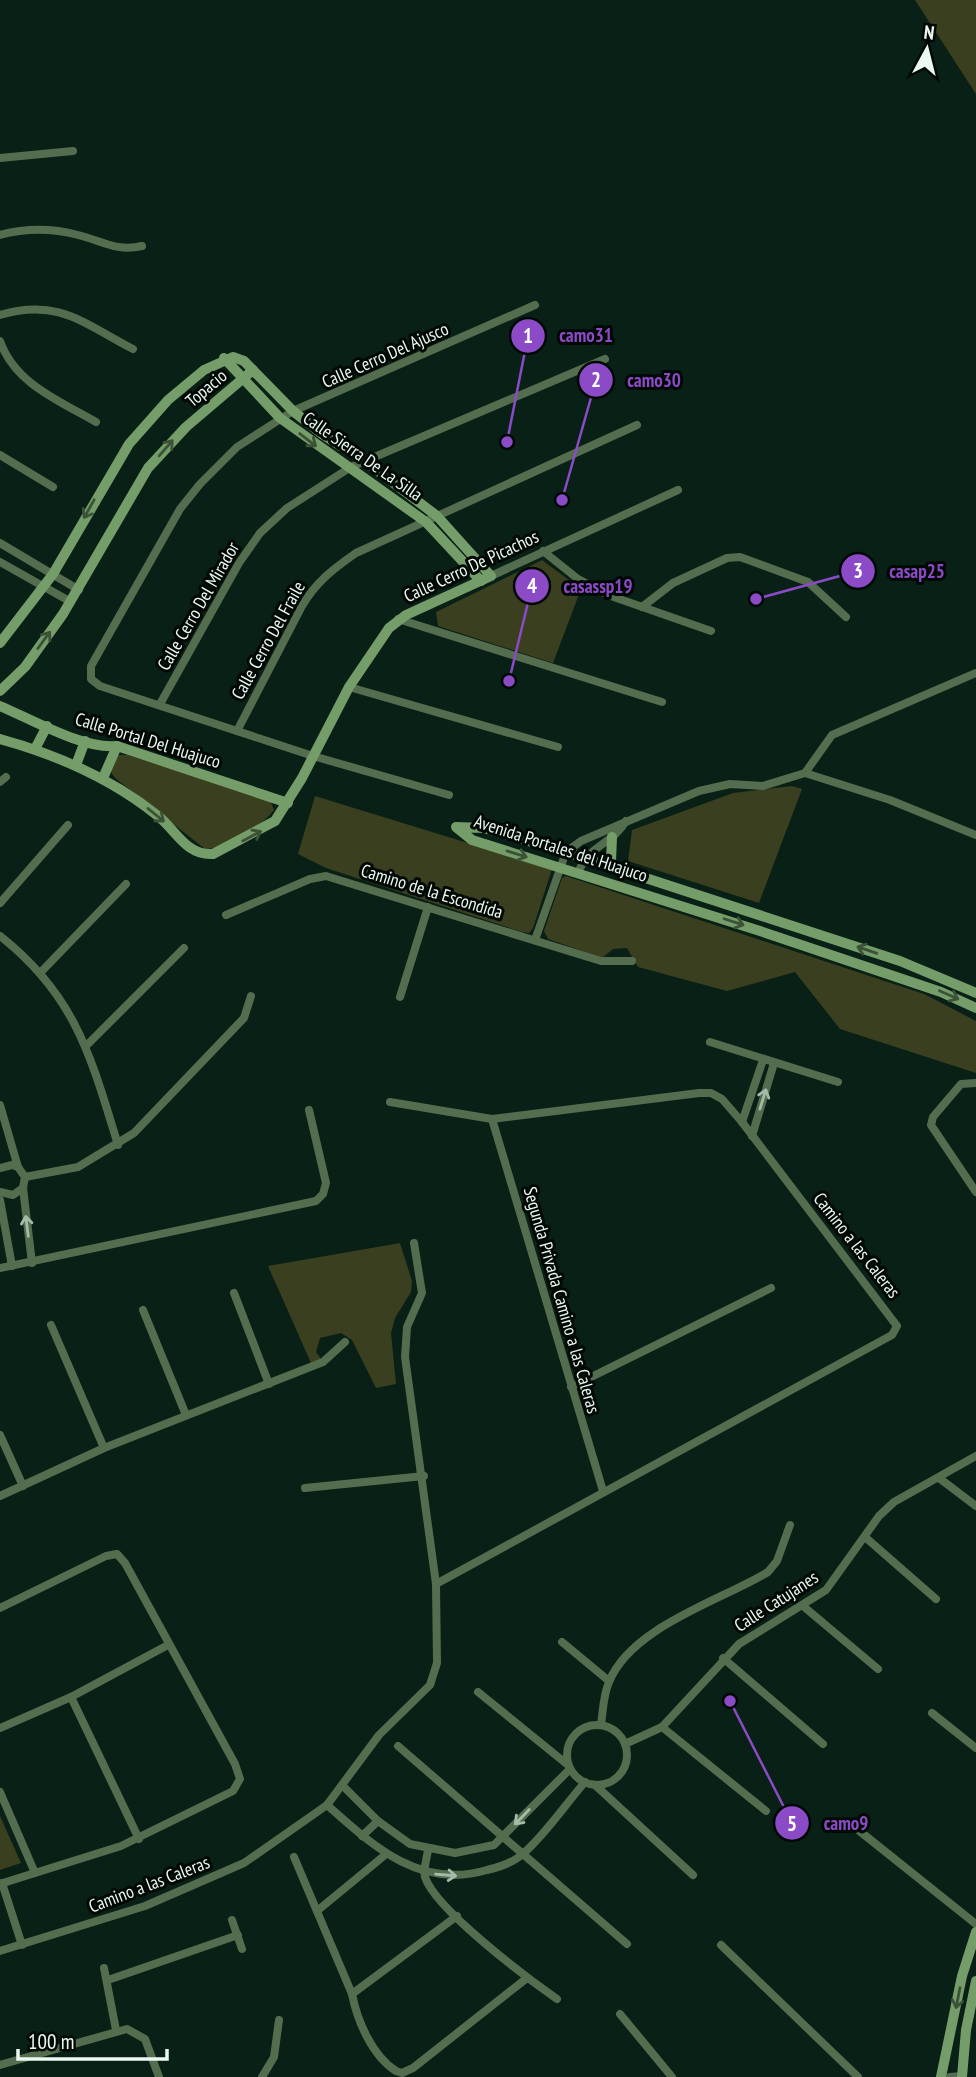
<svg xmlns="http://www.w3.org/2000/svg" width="976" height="2077" font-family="'PT Sans Narrow',sans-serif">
<rect width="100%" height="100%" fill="#082015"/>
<g fill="#3a3f20">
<polygon points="915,0 976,0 976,94"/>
<polygon points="542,560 581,589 553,663 438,626 436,612"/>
<path d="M118,755H127L270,800L274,810C261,827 228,849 205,849L115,778L111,772Z"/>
<polygon points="792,786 802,789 759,903 628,861 632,830 733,793"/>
<polygon points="315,796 552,869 533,928 529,933 522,932 326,868 298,854"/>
<polygon points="566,876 924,994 976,1021 976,1073 840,1029 795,972 727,991 638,967 627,948 613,949 602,958 548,939 544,931 562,878"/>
<polygon points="400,1243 412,1281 411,1292 395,1318 391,1333 396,1384 376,1388 352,1340 341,1333 320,1338 316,1352 321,1359 311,1363 268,1266"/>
<polygon points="0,1816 21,1863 0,1870"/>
</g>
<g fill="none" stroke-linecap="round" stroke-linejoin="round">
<g stroke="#546d4e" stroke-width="8">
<polyline points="0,158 73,151"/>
<path d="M0,235C26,228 51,228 78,235C102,241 117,252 142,246"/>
<path d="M0,315C58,298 83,323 133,349"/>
<path d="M0,341C15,384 60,401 96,422"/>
<polyline points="0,455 53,487"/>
<polyline points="0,543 79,590"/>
<polyline points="543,551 578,579 608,595 711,631"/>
<polyline points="0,562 71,602"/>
<polyline points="491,576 678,490"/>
<polyline points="642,607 673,583 727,558 740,557 808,582 846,617"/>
<polyline points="398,619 662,702"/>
<polyline points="349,687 558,747"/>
<polyline points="160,704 239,563 260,533 287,508 351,467 605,359"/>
<path d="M237,731L302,606C316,582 333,569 356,553L637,425"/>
<polyline points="805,773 890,800 976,835"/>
<polyline points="0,782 6,777"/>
<polyline points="449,795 313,756 100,686 91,679 91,666 180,509 200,484 237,447 293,411 535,305"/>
<path d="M578,873C589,844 612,845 626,821"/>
<polyline points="0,903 68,825"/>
<polyline points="226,915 310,879 326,876 601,961 632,961"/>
<path d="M0,936C76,996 91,1057 118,1145"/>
<polyline points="535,940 566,852 581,841 699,791 730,784 763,786 805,773 832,735 976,673"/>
<polyline points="41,972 126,884"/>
<polyline points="400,997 428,907"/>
<polyline points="710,1042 838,1082"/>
<polyline points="87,1045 184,948"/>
<polyline points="976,1083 961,1084 933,1117 931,1125 976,1192"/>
<polyline points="390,1102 492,1119 699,1093 711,1093 722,1099 742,1122 897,1326 892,1335 436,1584"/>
<polyline points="0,1105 18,1167 25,1177 23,1188 32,1263"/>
<polyline points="492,1119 603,1491"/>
<polyline points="742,1122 763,1060"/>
<polyline points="752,1136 774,1063"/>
<polyline points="0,1168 12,1165 18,1167"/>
<polyline points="25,1177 78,1167 134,1133 244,1018 251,996"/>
<polyline points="0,1192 13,1195 23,1188"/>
<polyline points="0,1200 12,1266"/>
<polyline points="0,1268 316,1201 323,1194 326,1183 309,1110"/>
<polyline points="234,1293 269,1384"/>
<polyline points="143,1310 186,1415"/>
<polyline points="51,1325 104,1448"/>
<polyline points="571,1387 771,1288"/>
<polyline points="0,1435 23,1486"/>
<polyline points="939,1478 976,1506"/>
<polyline points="305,1488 424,1476"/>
<polyline points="0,1496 104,1448 323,1362 345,1342"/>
<polyline points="865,1537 936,1599"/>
<polyline points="803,1606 878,1669"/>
<polyline points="0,1608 106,1556 117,1554 125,1563 235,1764 240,1779 233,1791 121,1846 0,1884"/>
<polyline points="562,1642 609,1681"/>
<polyline points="723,1658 823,1744"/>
<polyline points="478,1692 568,1765"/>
<polyline points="71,1697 139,1839"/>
<polyline points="932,1713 976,1748"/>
<path d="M601,1725C603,1711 603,1696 609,1682C631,1627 720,1601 768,1572L777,1561L790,1525"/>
<circle cx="597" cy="1755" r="30"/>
<polyline points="662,1727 766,1811"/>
<polyline points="0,1728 71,1697 168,1645"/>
<polyline points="625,1744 662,1727 739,1644 826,1590 879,1516 894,1502 976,1456"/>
<polyline points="398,1746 627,1944"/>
<polyline points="342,1785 378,1821 410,1844 455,1853 494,1845 570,1769"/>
<polyline points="595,1785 693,1875"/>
<polyline points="0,1792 35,1873"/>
<path d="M327,1805C373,1846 420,1890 487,1870C500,1867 515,1862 525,1852C547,1832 565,1805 585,1782"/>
<polyline points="852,1825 976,1924"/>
<polyline points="362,1836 378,1821"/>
<path d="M428,1850C427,1858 423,1869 425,1877C435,1909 527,1978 557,1999"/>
<path d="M294,1857L352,1994C357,2020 372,2056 396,2071L402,2073L413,2068L527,1978"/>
<polyline points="2,1883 22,1945"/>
<polyline points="317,1911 385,1855"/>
<polyline points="232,1920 242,1949"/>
<polyline points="721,1945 858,2077"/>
<polyline points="0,1951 145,1906 244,1863 327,1805 379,1735 430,1685 437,1663 436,1584 405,1357 407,1327 422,1293 414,1243"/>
<polyline points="104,1968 116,2030"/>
<polyline points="108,1980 238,1935"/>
<polyline points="352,1994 457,1916"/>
<polyline points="620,2014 672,2077"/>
<polyline points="0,2065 127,2029 145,2039 159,2077"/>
<polyline points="262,2077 274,2057 279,2020"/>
<polyline points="950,2077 962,2076"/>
</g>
<g stroke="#759d6a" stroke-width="10">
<polyline points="224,358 280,418 426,522 481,581"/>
<path d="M0,643L53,574L129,444L168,400L204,370L233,357L244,361L293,411L322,434L366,462L437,516L491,576L406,615L389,628L349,687L302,778L275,821L213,854C186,856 176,830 158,816C111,778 58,755 0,739"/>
<polyline points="0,691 25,667 63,614 148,468 186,427 253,370"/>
<path d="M0,706C31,719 84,750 117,746L288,803"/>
<polyline points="35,749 47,726"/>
<polyline points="76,765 85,741"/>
<polyline points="103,778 117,746"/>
<polyline points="612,837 611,862 615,869"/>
<polyline points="976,993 900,961 566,852 484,828 456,827 472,840 760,931 941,992 976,1008"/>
<polyline points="941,2077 962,1976 976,1932"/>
<polyline points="962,2077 966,2030 976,1981"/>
</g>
</g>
<defs><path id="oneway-shaft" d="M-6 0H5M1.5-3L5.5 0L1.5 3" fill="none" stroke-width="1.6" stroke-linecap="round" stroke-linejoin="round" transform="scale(1.75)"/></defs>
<g stroke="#3c5237">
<use href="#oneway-shaft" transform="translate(308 440) rotate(38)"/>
<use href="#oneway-shaft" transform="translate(166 448) rotate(-49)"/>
<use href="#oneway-shaft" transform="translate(89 509) rotate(119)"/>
<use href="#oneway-shaft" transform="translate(44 640) rotate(-54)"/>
<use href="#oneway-shaft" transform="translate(156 815) rotate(39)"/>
<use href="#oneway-shaft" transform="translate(252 836) rotate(-28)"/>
<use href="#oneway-shaft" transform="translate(517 854) rotate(17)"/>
<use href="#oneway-shaft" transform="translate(734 922) rotate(18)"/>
<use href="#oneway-shaft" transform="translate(867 950) rotate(-161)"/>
<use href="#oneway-shaft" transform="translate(949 995) rotate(24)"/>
<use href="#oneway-shaft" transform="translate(958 1998) rotate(101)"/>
</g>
<g stroke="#a6baa8">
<use href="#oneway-shaft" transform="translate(763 1099) rotate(-73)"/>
<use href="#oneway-shaft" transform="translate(27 1226) rotate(-97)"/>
<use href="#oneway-shaft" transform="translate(522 1817) rotate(134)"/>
<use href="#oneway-shaft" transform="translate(446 1875) rotate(5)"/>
</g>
<g text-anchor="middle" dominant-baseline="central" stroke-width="6" stroke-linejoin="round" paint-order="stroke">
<g font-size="18" fill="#eaf9f1" stroke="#020804">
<text transform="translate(385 355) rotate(-24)">Calle Cerro Del Ajusco</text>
<text transform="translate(206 388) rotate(-40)">Topacio</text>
<text transform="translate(363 456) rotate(35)">Calle Sierra De La Silla</text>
<text transform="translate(471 566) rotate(-25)">Calle Cerro De Picachos</text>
<text transform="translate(198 606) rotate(-60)">Calle Cerro Del Mirador</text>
<text transform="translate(268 640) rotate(-61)">Calle Cerro Del Fraile</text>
<text transform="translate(148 740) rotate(17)">Calle Portal Del Huajuco</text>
<text transform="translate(561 848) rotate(18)">Avenida Portales del Huajuco</text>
<text transform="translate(432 891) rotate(17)">Camino de la Escondida</text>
<text transform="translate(857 1245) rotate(52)">Camino a las Caleras</text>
<text transform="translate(562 1300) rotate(74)">Segunda Privada Camino a las Caleras</text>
<text transform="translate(776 1601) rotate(-33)">Calle Catujanes</text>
<text transform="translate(149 1884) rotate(-21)">Camino a las Caleras</text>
</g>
</g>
<path fill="none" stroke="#8c4bc6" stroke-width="2.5" d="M507 442L528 336M562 500L596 380M756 599L858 571M509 681L532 586M730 1701L792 1823"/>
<g fill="#8c4bc6" stroke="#020804" stroke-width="2.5">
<circle cx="507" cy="442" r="7"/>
<circle cx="562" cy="500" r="7"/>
<circle cx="756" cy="599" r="7"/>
<circle cx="509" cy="681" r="7"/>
<circle cx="730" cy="1701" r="7"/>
<circle cx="528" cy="336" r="18"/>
<circle cx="596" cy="380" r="18"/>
<circle cx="858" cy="571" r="18"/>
<circle cx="532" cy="586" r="18"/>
<circle cx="792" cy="1823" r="18"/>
</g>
<g font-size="21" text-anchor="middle" font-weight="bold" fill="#fff">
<text x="528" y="343">1</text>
<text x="596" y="387">2</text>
<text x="858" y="578">3</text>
<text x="532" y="593">4</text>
<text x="792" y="1831">5</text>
</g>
<g font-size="19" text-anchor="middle" font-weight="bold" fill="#8c4bc6" stroke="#020804" stroke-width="6" stroke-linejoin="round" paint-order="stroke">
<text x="586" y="342">camo31</text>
<text x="654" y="387">camo30</text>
<text x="917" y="578">casap25</text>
<text x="598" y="593">casassp19</text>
<text x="846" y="1830">camo9</text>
</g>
<g transform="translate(927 49) rotate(7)" stroke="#020804" stroke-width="5" paint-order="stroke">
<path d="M0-5L12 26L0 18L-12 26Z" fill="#eaf9f1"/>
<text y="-10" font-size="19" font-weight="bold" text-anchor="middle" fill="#eaf9f1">N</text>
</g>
<path d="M18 2049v10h149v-10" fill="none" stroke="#eaf9f1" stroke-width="3.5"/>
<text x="28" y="2049" font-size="21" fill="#eaf9f1" stroke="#020804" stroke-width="5" paint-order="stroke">100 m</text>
</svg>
